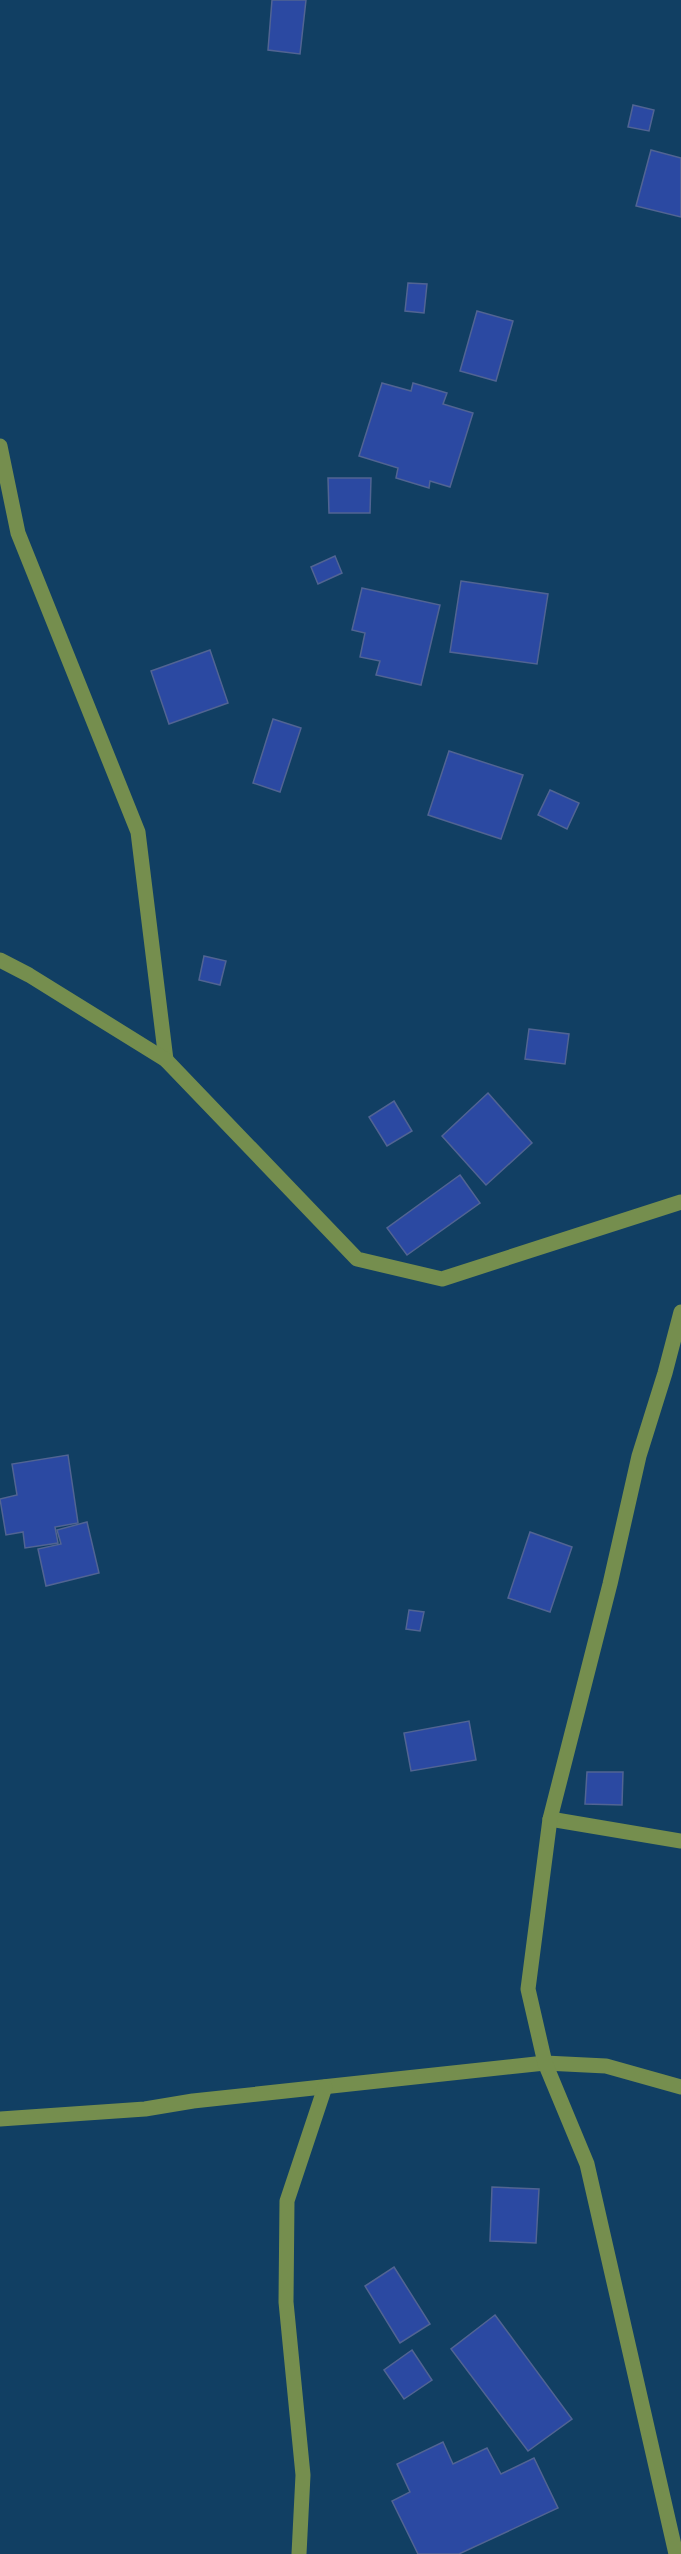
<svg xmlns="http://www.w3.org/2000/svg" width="681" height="2554" font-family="Karla,sans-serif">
<rect width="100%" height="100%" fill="#113f63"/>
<g fill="#2b49a2" stroke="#516493" stroke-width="1.5">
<polygon points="272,0 306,0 300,54 268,50"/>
<polygon points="633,105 654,110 649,131 628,127"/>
<polygon points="651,150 681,158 681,217 636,206"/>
<polygon points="408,283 427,284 424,313 405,311"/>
<polygon points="477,311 513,321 496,381 460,371"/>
<polygon points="382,383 411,391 413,383 447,393 443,404 473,413 450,487 430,481 429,488 396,478 398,468 359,456"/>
<polygon points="328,478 371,478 370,513 329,513"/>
<polygon points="335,556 342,573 318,584 311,567"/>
<polygon points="461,581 548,594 537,664 450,652"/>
<polygon points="362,588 440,605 421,685 376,675 380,661 360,657 365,633 352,630"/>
<polygon points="210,650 228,703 169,724 151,671"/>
<polygon points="273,719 301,728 280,792 253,783"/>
<polygon points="449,751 523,775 501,839 428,815"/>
<polygon points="550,790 579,803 567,829 538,815"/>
<polygon points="204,956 226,961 220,985 199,980"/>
<polygon points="529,1029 569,1034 565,1064 525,1059"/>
<polygon points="488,1093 532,1143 486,1185 442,1136"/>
<polygon points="394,1101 412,1131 387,1146 369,1117"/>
<polygon points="460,1175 480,1203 407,1255 387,1228"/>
<polygon points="68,1455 78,1523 55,1527 58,1543 25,1548 23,1532 6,1535 0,1499 17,1495 12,1464"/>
<polygon points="87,1522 99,1573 46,1586 38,1549 61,1544 57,1530"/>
<polygon points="530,1532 572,1547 550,1612 508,1598"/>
<polygon points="409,1610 424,1612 420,1631 406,1629"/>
<polygon points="469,1721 476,1760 411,1771 404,1733"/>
<polygon points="587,1772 623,1772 622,1805 585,1804"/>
<polygon points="492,2187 539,2189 536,2243 490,2241"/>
<polygon points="394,2267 430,2324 400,2343 365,2286"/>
<polygon points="495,2315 572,2419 528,2451 451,2349"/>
<polygon points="412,2350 432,2380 404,2399 384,2370"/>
<polygon points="443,2442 453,2464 487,2448 501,2474 534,2458 558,2508 459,2554 418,2554 392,2501 410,2492 397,2464"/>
</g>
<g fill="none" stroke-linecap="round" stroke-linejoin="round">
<g stroke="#758e4e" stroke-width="15">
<polyline points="0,446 18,533 138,832 166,1060"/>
<polyline points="0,960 29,975 166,1060 357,1259 442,1279 681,1202"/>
<polyline points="550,1819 681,1841"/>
<polyline points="0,2119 145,2109 193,2101 545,2063 606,2066 681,2087"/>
<polyline points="299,2554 303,2475 286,2302 287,2201 325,2087"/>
<polyline points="676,2554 587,2164 545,2063 528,1989 550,1819 610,1584 639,1456 665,1373 681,1312"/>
</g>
</g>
</svg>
